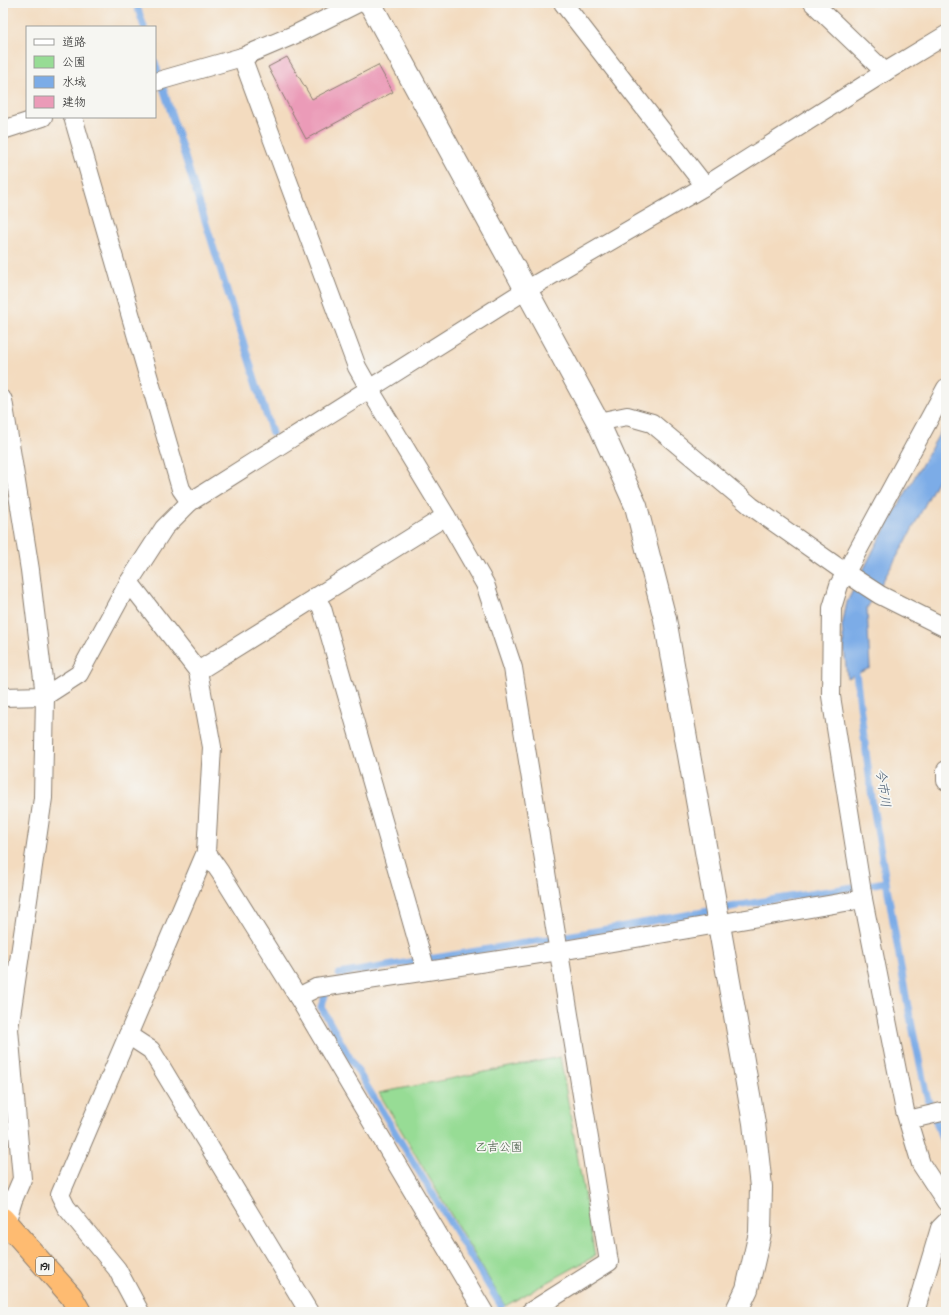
<svg xmlns="http://www.w3.org/2000/svg" width="949" height="1315" font-family="'Architects Daughter','Klee One',sans-serif">
<rect width="100%" height="100%" fill="#f6f6f2"/>
<filter id="ink" filterUnits="userSpaceOnUse"><feTurbulence type="fractalNoise" baseFrequency=".025" numOctaves="2"/><feDisplacementMap in="SourceGraphic" scale="8" xChannelSelector="R" yChannelSelector="G"/><feConvolveMatrix kernelMatrix="1 2 1 2 8 2 1 2 1" color-interpolation-filters="sRGB"/></filter>
<filter id="wash" filterUnits="userSpaceOnUse"><feTurbulence type="fractalNoise" baseFrequency=".012" numOctaves="4" result="noise"/><feDisplacementMap in="SourceGraphic" scale="16" xChannelSelector="R" yChannelSelector="G"/><feGaussianBlur stdDeviation="0.9" result="paint"/><feColorMatrix in="noise" values="0 0 0 0 0 0 0 0 0 0 0 0 0 0 0 0 0 1.4 0 .05"/><feComposite in="paint" operator="in"/></filter>
<g filter="url(#wash)">
<rect width="100%" height="100%" fill="#f3dbbf"/>
<polygon fill="#97dc95" stroke="#5a7c58" points="560,1057 595,1256 505,1306 379,1093"/>
<polygon fill="#7cace7" stroke="#4c6482" points="946,422 946,464 905,543 867,608 870,668 847,678 842,626 847,602 876,545"/>
<g fill="none" stroke-linecap="round" stroke-linejoin="round">
<g stroke="#7cace7" stroke-width="7">
<polyline points="136,3 144,27"/>
<polyline points="155,62 272,433"/>
<polyline points="855,666 873,806 907,1002 926,1093 946,1150"/>
<polyline points="339,974 625,926 764,901 886,882"/>
<polyline points="325,996 321,1007 354,1065 501,1306"/>
</g>
</g>
<g id="blocks">
<polygon fill="#eb9bb8" points="287,57 312,99 378,65 393,92 306,139 268,67"/>
</g>
</g>
<g filter="url(#ink)">
<use href="#blocks" fill-opacity="0" stroke="#887c6e" stroke-width="1"/>
<g fill="none" stroke-linecap="round" stroke-linejoin="round">
<defs>
<g id="minor">
<polyline points="563,3 705,186"/>
<polyline points="813,3 885,72"/>
<polyline points="242,57 357,367 370,390 446,516 485,584 513,668 609,1262 530,1312"/>
<polyline points="155,82 242,57 296,34 358,3"/>
<polyline points="73,117 181,489 190,502"/>
<polyline points="3,130 43,117"/>
<polyline points="3,400 30,570 45,696 43,798 9,1029 22,1179 13,1200 3,1233"/>
<polyline points="598,422 627,416 652,423 751,506 846,573 880,595 946,628"/>
<polyline points="129,582 198,671 212,747 206,852 60,1195 66,1207 117,1269 140,1312"/>
<polyline points="315,597 322,608 426,971"/>
<polyline points="198,671 446,516"/>
<polyline points="3,697 45,696 79,674 129,582 164,528 190,502 526,290 705,186 885,72 946,35"/>
<polyline points="946,770 946,781"/>
<polyline points="206,852 220,872 298,997 484,1312"/>
<polyline points="863,899 831,696 832,608 839,585 946,388"/>
<polyline points="298,997 316,988 559,951 863,899 905,1111 921,1164 946,1202"/>
<polyline points="128,1035 151,1050 309,1312"/>
<polyline points="908,1120 946,1111"/>
<polyline points="915,1312 940,1228 946,1222"/>
</g>
<polyline id="tertiary" points="370,3 598,422 636,506 665,619 754,1123 761,1187 760,1233 747,1289 736,1312"/>
<polyline id="trunk" points="3,1219 71,1296 80,1312"/>
</defs>
<use href="#minor" stroke="#887c6e" stroke-width="20"/>
<use href="#tertiary" stroke="#887c6e" stroke-width="24"/>
<use href="#trunk" stroke="#887c6e" stroke-width="24"/>
<use href="#minor" stroke="#fff" stroke-width="18"/>
<use href="#tertiary" stroke="#fff" stroke-width="22"/>
<use href="#trunk" stroke="#febb71" stroke-width="22"/>
</g>
</g>
<g text-anchor="middle" dominant-baseline="central" stroke-width="3.5" stroke-linejoin="round" paint-order="stroke">
<rect fill="#f6f6f2" stroke="#5d5d5c" stroke-width="1" x="36" y="1257" width="18" height="18" rx="3"/>
<g font-size="11" font-weight="bold" fill="#1c1c1c">
<text x="45" y="1266">191</text>
</g>
<g font-size="12" fill="#415640" stroke="#f6f6f2">
<text x="499" y="1147">乙吉公園</text>
</g>
<g font-size="13" font-style="italic" fill="#42566d" stroke="#f6f6f2">
<text transform="translate(883 788) rotate(82)">今市川</text>
</g>
</g>
<rect width="949" height="1315" fill="none" stroke="#f6f6f2" stroke-width="16"/>
<rect x="26" y="26" width="130" height="92" fill="#f6f6f2" stroke="#9f9f9c"/>
<rect x="34" y="39" width="20" height="6" fill="#ffffff" stroke="#9f9f9c"/>
<text x="62" y="46" font-size="12" fill="#1c1c1c">道路</text>
<rect x="34" y="56" width="20" height="12" fill="#97dc95" stroke="#9f9f9c"/>
<text x="62" y="66" font-size="12" fill="#1c1c1c">公園</text>
<rect x="34" y="76" width="20" height="12" fill="#7cace7" stroke="#9f9f9c"/>
<text x="62" y="86" font-size="12" fill="#1c1c1c">水域</text>
<rect x="34" y="96" width="20" height="12" fill="#eb9bb8" stroke="#9f9f9c"/>
<text x="62" y="106" font-size="12" fill="#1c1c1c">建物</text>
</svg>
